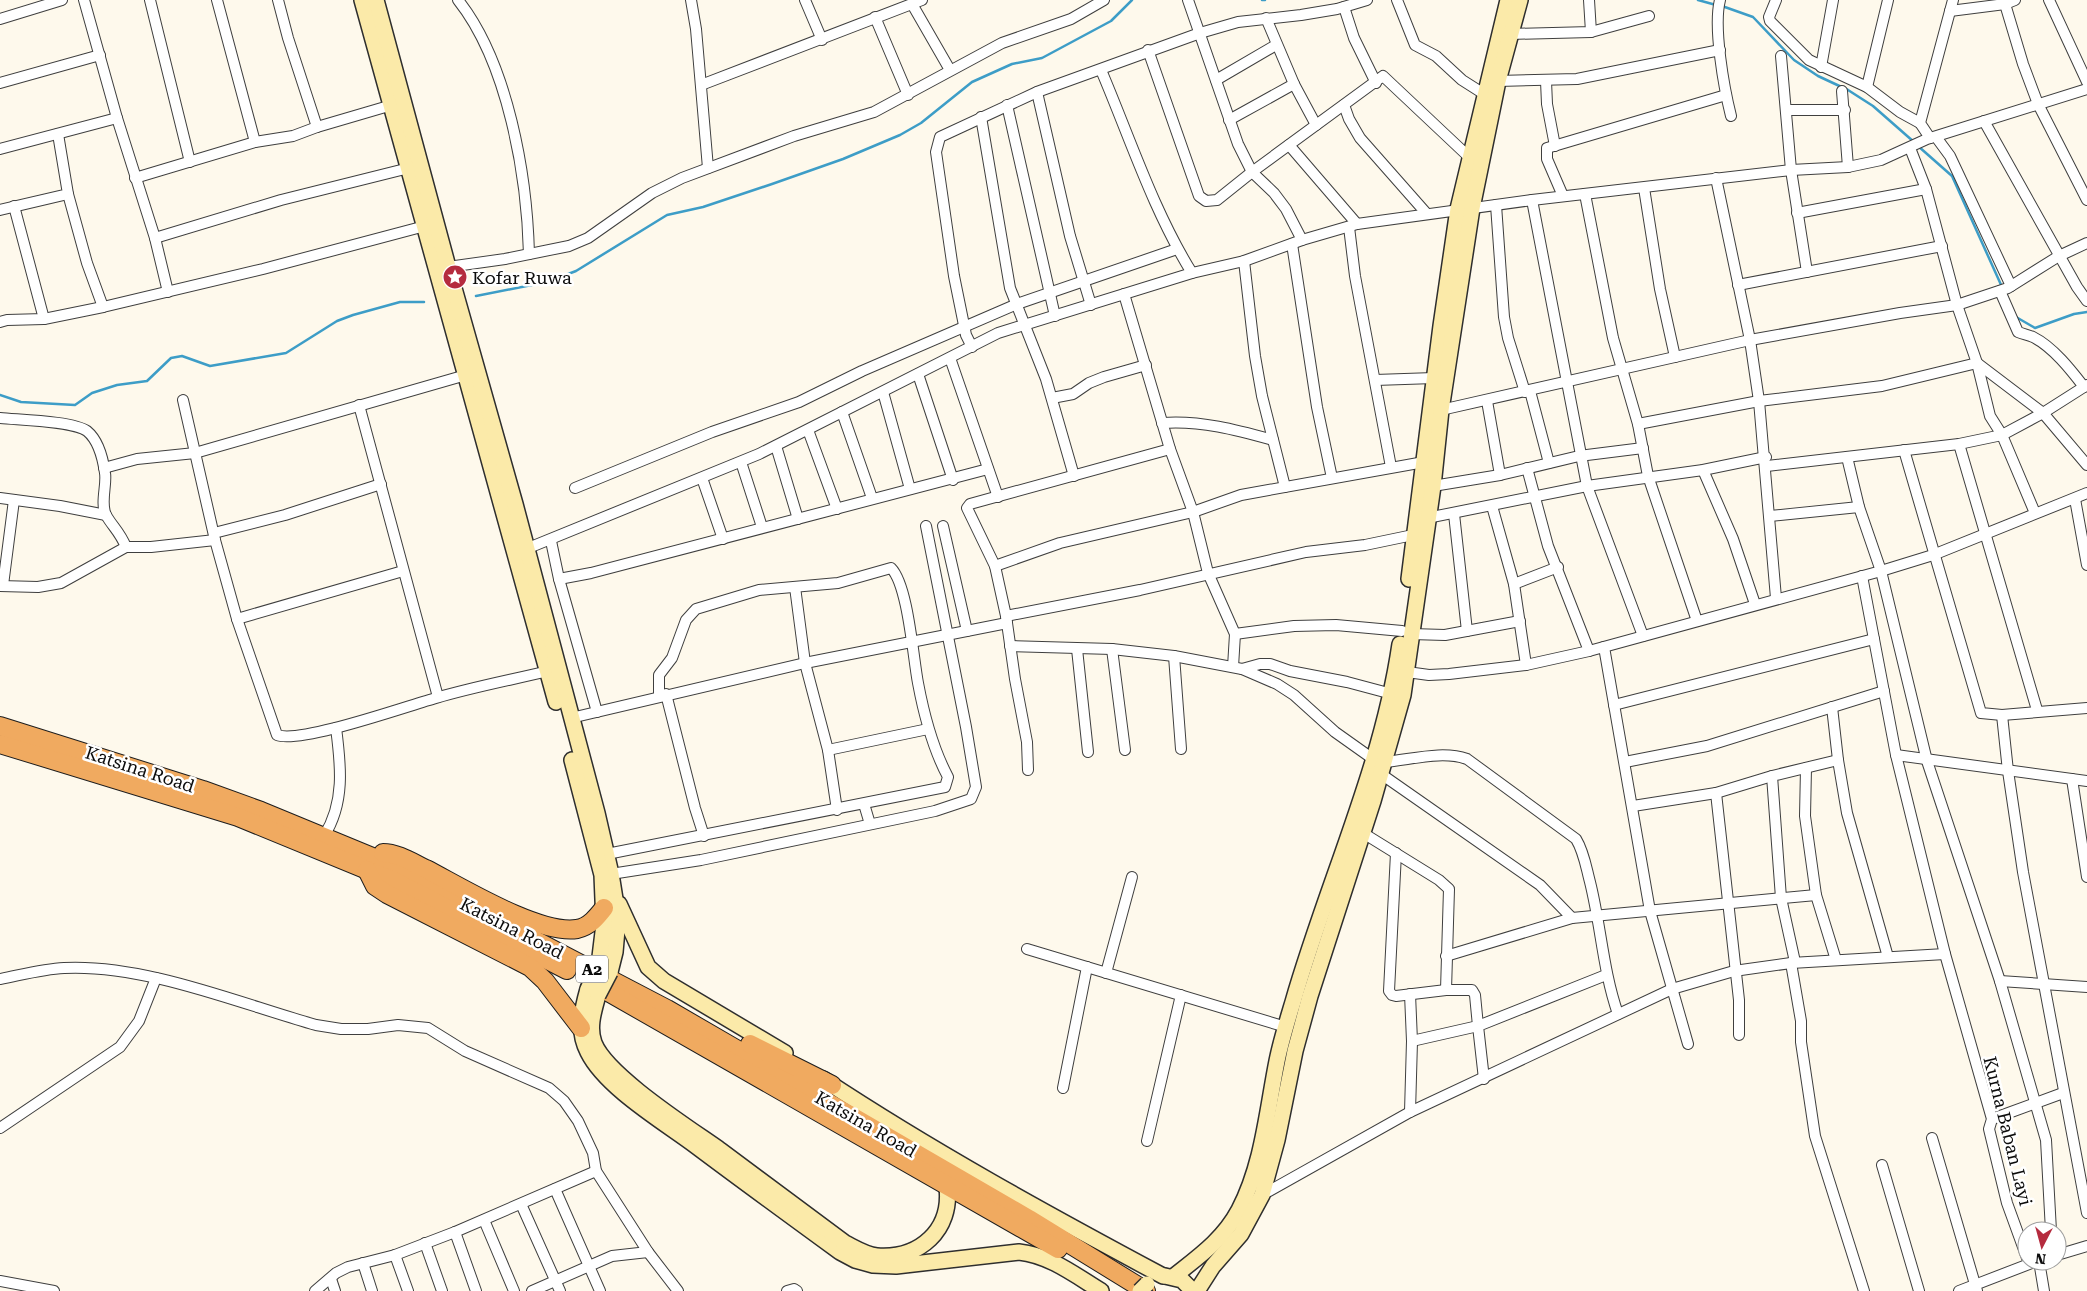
<svg xmlns="http://www.w3.org/2000/svg" width="2087" height="1291" font-family="'Roboto Serif',serif">
<rect width="100%" height="100%" fill="#fef9ec"/>
<g fill="none" stroke-linecap="round" stroke-linejoin="round">
<g stroke="#3d9dc7" stroke-width="2.5">
<polyline points="1262,0 1265,0"/>
<polyline points="1698,0 1716,5"/>
<polyline points="1722,6 1753,17 1794,60 1818,76 1848,90 1873,106 1914,142"/>
<polyline points="1918,146 1952,176 2002,287"/>
<polyline points="476,296 547,282 576,271 667,215 703,207 772,184 843,159 900,135 921,123 972,82 1012,64 1042,58 1111,21 1132,0"/>
<polyline points="2016,317 2035,328 2074,314 2087,312"/>
<polyline points="0,395 21,402 75,405 92,393 117,385 147,381 171,358 182,356 210,366 286,353 337,321 353,315 400,302 424,302"/>
</g>
<defs>
<g id="minor">
<polyline points="84,0 117,118 155,238 168,292"/>
<polyline points="150,0 190,162"/>
<polyline points="217,0 255,142"/>
<polyline points="278,0 288,38 317,127"/>
<path d="M458,0C508,63 527,175 529,254"/>
<polyline points="691,0 696,29 708,168"/>
<polyline points="805,0 822,40"/>
<polyline points="1188,0 1238,144 1252,172 1274,193 1286,209 1302,240"/>
<polyline points="1397,0 1415,45 1436,56 1462,80 1484,94"/>
<polyline points="1589,0 1591,32"/>
<path d="M1720,0C1713,27 1724,88 1731,116"/>
<polyline points="1776,0 1769,17 1770,21 1809,60 1867,87 1900,112 1920,123"/>
<polyline points="2049,0 2087,82"/>
<polyline points="912,4 950,70"/>
<polyline points="2005,4 2023,64 2038,104 2087,200"/>
<polyline points="1344,7 1354,38 1376,83"/>
<polyline points="1950,11 2005,4 2015,0"/>
<polyline points="875,17 908,95"/>
<polyline points="1266,18 1294,84 1316,125"/>
<polyline points="0,19 62,0"/>
<polyline points="1510,34 1591,32 1649,16"/>
<polyline points="1148,50 1199,196 1206,201 1217,200 1252,172 1383,76 1469,157"/>
<polyline points="1781,56 1791,170 1807,272"/>
<polyline points="1821,67 1833,0"/>
<path d="M1101,70C1130,138 1153,210 1192,273"/>
<polyline points="1216,80 1276,45"/>
<polyline points="1498,81 1577,79 1720,50"/>
<polyline points="1546,81 1547,104 1555,146"/>
<polyline points="0,83 100,55"/>
<polyline points="701,85 922,0"/>
<polyline points="1867,87 1888,0"/>
<polyline points="1842,91 1848,167"/>
<polyline points="1037,92 1070,236 1091,305"/>
<polyline points="1007,105 1055,316"/>
<polyline points="1344,105 1349,119 1360,138 1427,214"/>
<polyline points="1786,110 1845,110"/>
<polyline points="981,117 1010,288 1046,379 1074,476"/>
<polyline points="1229,120 1294,84"/>
<polyline points="1984,121 2077,287 2087,301"/>
<polyline points="1936,137 1950,156 2011,286"/>
<polyline points="1930,138 1920,123 1953,0"/>
<polyline points="1289,145 1357,224"/>
<polyline points="1910,148 1926,189 1957,305 1977,363 1990,416 2002,435 2035,513"/>
<polyline points="0,149 117,118"/>
<polyline points="135,178 255,142 293,136 317,127 392,105"/>
<polyline points="1716,178 1750,340 1759,401 1776,598"/>
<polyline points="1644,188 1660,289 1675,357"/>
<polyline points="68,194 87,263 103,307"/>
<polyline points="1585,194 1613,338 1638,424 1648,476 1697,621"/>
<polyline points="1563,196 1547,159 1547,148 1726,95"/>
<polyline points="1532,200 1587,486 1643,636"/>
<polyline points="1496,205 1504,317 1508,338 1525,392"/>
<polyline points="14,206 44,319"/>
<polyline points="0,210 68,194 58,134"/>
<polyline points="1797,213 1926,189"/>
<polyline points="1349,227 1355,276 1391,467"/>
<polyline points="155,238 281,200 409,168"/>
<polyline points="1292,244 1317,407 1332,478"/>
<polyline points="1244,261 1255,356 1262,396 1285,487"/>
<polyline points="448,267 505,259 569,246 588,238 652,193 682,178 794,136 874,112 1002,43 1071,19 1104,0"/>
<polyline points="1738,285 1942,246"/>
<path d="M2000,291L2018,332C2023,334 2028,335 2033,337C2053,347 2071,370 2084,387"/>
<polyline points="1124,294 1170,449 1193,512 1208,573 1235,634 1233,667"/>
<polyline points="0,322 7,320 44,319 103,307 263,269 425,226"/>
<polyline points="972,347 966,335 954,276 936,152 940,137 1037,92 1200,33 1238,22 1301,15 1337,9 1367,0"/>
<polyline points="950,358 998,497"/>
<polyline points="1977,363 2043,413 2087,465"/>
<polyline points="918,374 953,480"/>
<polyline points="1375,380 1434,378"/>
<polyline points="1530,391 1549,463"/>
<polyline points="883,392 910,489"/>
<polyline points="1052,398 1073,394 1089,383 1104,377 1146,365"/>
<path d="M183,400L215,540L237,619L277,735C300,744 407,706 436,698C473,687 511,680 548,671"/>
<polyline points="1487,401 1500,475"/>
<polyline points="359,405 438,697"/>
<polyline points="1441,410 1750,340 1900,313 1957,305 2008,288 2059,256 2087,243"/>
<polyline points="842,412 872,498"/>
<path d="M0,418C19,420 73,421 87,431C98,440 103,459 105,473C107,485 100,503 106,515C112,526 120,532 126,547"/>
<path d="M1162,423C1200,420 1237,430 1273,440"/>
<polyline points="1638,424 1759,401 1882,386 1977,363"/>
<polyline points="808,430 837,509"/>
<polyline points="1959,444 2037,710"/>
<polyline points="776,446 798,519"/>
<polyline points="1904,450 1981,713 2002,715 2087,708"/>
<polyline points="1847,457 1859,507 1881,571 1927,761 2000,981 2046,1140 2051,1231"/>
<polyline points="741,462 762,527"/>
<polyline points="1767,466 1959,444 2002,435 2043,413 2087,385"/>
<polyline points="104,468 137,459 195,453 466,375"/>
<polyline points="1527,468 1548,546 1589,651"/>
<polyline points="1703,470 1733,539 1755,604"/>
<polyline points="702,478 723,539"/>
<polyline points="1433,486 1500,475 1579,456 1643,448"/>
<polyline points="575,488 712,432 799,402 862,371 1017,304 1177,249"/>
<polyline points="0,498 60,506 106,515"/>
<polyline points="2075,499 2087,565"/>
<polyline points="1492,506 1514,584 1526,665"/>
<polyline points="1454,514 1467,631"/>
<polyline points="1770,516 1859,507"/>
<polyline points="1427,518 1587,486 1703,470 1766,457"/>
<polyline points="943,526 967,631"/>
<polyline points="214,533 285,515 381,484"/>
<polyline points="551,541 559,579 597,712"/>
<polyline points="521,551 759,454 998,333 1192,273 1244,261 1302,240 1357,224 1532,200 1791,170 1848,167 1881,160 1927,139 2087,89"/>
<polyline points="995,566 1060,543 1193,512 1241,495 1424,462"/>
<polyline points="1862,576 1896,755 1945,954 1992,1119 1989,1129 2007,1203 2027,1258"/>
<polyline points="559,579 591,573 988,469"/>
<polyline points="1514,584 1558,567"/>
<polyline points="3,585 14,500"/>
<polyline points="0,586 38,587 61,583 126,547 151,547 215,540"/>
<polyline points="795,587 805,663 828,750 837,810"/>
<polyline points="1006,616 1140,590 1306,552 1365,545 1413,535"/>
<polyline points="237,619 403,571"/>
<polyline points="1235,634 1294,626 1336,625 1402,631"/>
<polyline points="1411,634 1445,635 1520,621"/>
<polyline points="1010,646 1112,649 1174,656 1242,669 1277,684 1294,695 1335,732 1373,759"/>
<polyline points="1604,647 1650,911 1688,1044"/>
<polyline points="1077,649 1088,752"/>
<polyline points="1112,649 1125,750"/>
<polyline points="1174,656 1181,749"/>
<polyline points="1242,669 1260,664 1270,664 1290,671 1347,682 1392,694"/>
<polyline points="1407,672 1429,675 1449,674 1526,665 1589,651 1881,571 1933,555 2087,493"/>
<polyline points="666,694 695,808 704,836"/>
<polyline points="1614,705 1874,639"/>
<polyline points="1832,707 1838,760 1847,813 1888,957"/>
<polyline points="2002,715 2008,771 2023,872 2087,1213"/>
<polyline points="571,718 805,663 1007,623"/>
<polyline points="828,750 928,729"/>
<polyline points="1896,755 2087,781"/>
<path d="M1384,762C1410,760 1442,750 1467,759L1576,839C1584,852 1586,867 1590,882C1601,926 1603,971 1618,1014"/>
<polyline points="1625,762 1707,746 1884,691"/>
<polyline points="1806,768 1805,816 1816,895 1836,960"/>
<polyline points="1028,770 1027,742 1015,679 1006,616 995,566 967,508 970,504 1170,449"/>
<polyline points="1381,774 1540,885 1572,918"/>
<polyline points="2072,779 2087,877"/>
<polyline points="1716,793 1739,1000 1739,1035"/>
<polyline points="864,804 870,824"/>
<polyline points="1633,806 1716,793 1772,776"/>
<polyline points="1363,833 1439,880 1449,889 1446,990"/>
<path d="M324,836C345,803 341,766 336,728"/>
<polyline points="1396,853 1389,991 1392,995 1396,996 1446,990 1472,990 1475,995 1478,1026 1412,1041"/>
<path d="M607,854L945,787L948,777C932,747 924,715 918,683C913,657 908,585 891,568L838,583L759,590L696,609L686,620L672,658L659,675V696"/>
<polyline points="611,874 701,860 935,811 971,799 976,787 966,727 926,526"/>
<polyline points="1027,949 1286,1027"/>
<polyline points="1446,956 1572,918 1816,895"/>
<polyline points="1795,962 1781,898 1772,776 1838,760"/>
<polyline points="1791,963 1801,1021 1801,1042 1815,1136 1864,1291"/>
<polyline points="1106,973 1132,877"/>
<path d="M0,979C21,975 43,969 64,968C145,964 238,1003 316,1025L341,1029H368L398,1025L428,1028L465,1051L549,1088L564,1101L578,1121L593,1153L596,1171L648,1252L678,1291"/>
<polyline points="2000,981 2087,987"/>
<polyline points="1484,1079 1478,1026 1606,975"/>
<polyline points="1063,1088 1087,967"/>
<polyline points="1410,1112 1412,1041 1410,994"/>
<polyline points="1992,1119 2063,1093"/>
<polyline points="0,1128 120,1047 139,1021 156,978"/>
<polyline points="1932,1138 1977,1291"/>
<polyline points="1147,1141 1181,995"/>
<polyline points="1882,1165 1919,1291"/>
<polyline points="555,1189 600,1291"/>
<polyline points="1262,1195 1410,1112 1672,989 1734,971 1791,963 1945,954"/>
<polyline points="521,1204 560,1291"/>
<polyline points="484,1220 514,1291"/>
<polyline points="455,1232 476,1291"/>
<polyline points="425,1243 442,1291"/>
<polyline points="395,1255 408,1291"/>
<polyline points="2057,1255 2087,1246"/>
<polyline points="2039,1261 2044,1291"/>
<polyline points="363,1263 372,1291"/>
<polyline points="331,1279 335,1291"/>
<polyline points="0,1281 54,1291"/>
<polyline points="315,1291 336,1273 348,1267 395,1255 455,1232 596,1171"/>
<polyline points="532,1291 612,1256 648,1252"/>
<polyline points="787,1291 794,1289 797,1291"/>
<polyline points="1959,1291 2037,1261"/>
</g>
<g id="secondary">
<polyline points="362,0 556,702"/>
<polyline points="376,0 448,267 515,504 597,813 611,874 618,918 615,952 610,972"/>
<polyline points="1409,579 1441,326 1458,209 1508,0"/>
<polyline points="572,760 602,875 604,924 599,965"/>
<polyline points="619,904 648,967 664,981 785,1053"/>
<path d="M588,989C582,1010 577,1031 588,1052C606,1088 664,1122 696,1146C744,1182 792,1217 840,1252L855,1260L873,1265L896,1266L1019,1252C1049,1255 1075,1275 1101,1291"/>
<path d="M598,995C594,1010 588,1027 594,1043C607,1076 689,1128 720,1150C762,1181 803,1212 845,1243C855,1248 866,1255 877,1256C920,1259 952,1230 947,1187"/>
<path d="M823,1079C932,1151 1047,1214 1163,1276"/>
<polyline points="1165,1276 1182,1280 1193,1291"/>
<path d="M1173,1277C1198,1257 1223,1240 1239,1210C1263,1164 1267,1111 1277,1061C1281,1041 1287,1022 1293,1002C1327,883 1382,768 1400,644"/>
<polyline points="1197,1291 1213,1266 1241,1234 1262,1195 1277,1140 1295,1051 1310,996 1373,801 1403,695 1433,486 1441,410 1472,208 1498,81 1520,0"/>
</g>
<g id="trunk">
<polyline points="0,726 203,790 261,811 387,863 667,1009 1029,1219 1146,1291"/>
<polyline points="0,744 238,817 394,881 567,970"/>
<path d="M383,853C398,853 413,863 426,869C461,887 539,935 577,929C589,927 597,917 604,908"/>
<polyline points="367,870 375,886 387,894 530,967 545,981 581,1028"/>
<polyline points="603,989 1058,1249"/>
<polyline points="750,1044 832,1085"/>
</g>
</defs>
<use href="#minor" stroke="#3f3f3f" stroke-width="12"/>
<use href="#secondary" stroke="#2e2e2e" stroke-width="18"/>
<use href="#trunk" stroke="#1d1d1d" stroke-width="20"/>
<use href="#minor" stroke="#fff" stroke-width="10"/>
<use href="#secondary" stroke="#fbeaa9" stroke-width="15"/>
<use href="#trunk" stroke="#f0aa60" stroke-width="18"/>
<defs>
<g id="secondary-bridge">
<polyline points="588,989 599,965"/>
<polyline points="598,995 610,972"/>
<polyline points="1140,1291 1147,1284"/>
</g>
</defs>
<use href="#secondary-bridge" stroke="#2e2e2e" stroke-width="18" stroke-linecap="butt"/>
<use href="#secondary-bridge" stroke="#fbeaa9" stroke-width="15"/>
</g>
<defs>
<symbol id="sight-disc" viewBox="-11 -11 22 22"><circle r="9.5" fill="#b52b3e" stroke="#fff"/><path d="M0-6L1.8-2.2L6-1.7L2.9 1.2L3.7 5.4L0 3.3L-3.7 5.4L-2.9 1.2L-6-1.7L-1.8-2.2Z" fill="#fff"/></symbol>
</defs>
<g fill-rule="evenodd">
<use href="#sight-disc" x="441" y="263" width="28" height="28"/>
</g>
<g text-anchor="middle" dominant-baseline="central" stroke-width="5" stroke-linejoin="round" paint-order="stroke">
<rect fill="#fff" stroke="#555" stroke-width="1" x="576" y="955.5" width="32" height="27" rx="4"/>
<g font-size="16" font-weight="bold" fill="#0c0c0c">
<text x="592" y="969">A2</text>
</g>
<g font-size="18" fill="#0c0c0c" stroke="#fff" text-anchor="start">
<text x="472" y="277">Kofar Ruwa</text>
</g>
<g font-size="18" fill="#0c0c0c" stroke="#fff">
<text transform="translate(140 769) rotate(18)">Katsina Road</text>
<text transform="translate(512 928) rotate(27)">Katsina Road</text>
<text transform="translate(866 1124) rotate(30)">Katsina Road</text>
<text transform="translate(2008 1131) rotate(76)">Kurna Baban Layi</text>
</g>
</g>
<g transform="translate(2042 1246) rotate(186)"><circle r="24" fill="#ffffff" stroke="#9e9e9e"/>
<path d="M0-4L9 19L0 12L-9 19Z" fill="#b52b3e"/>
<text y="-8" font-size="14" font-weight="bold" text-anchor="middle" fill="#0c0c0c">N</text>
</g>
</svg>
